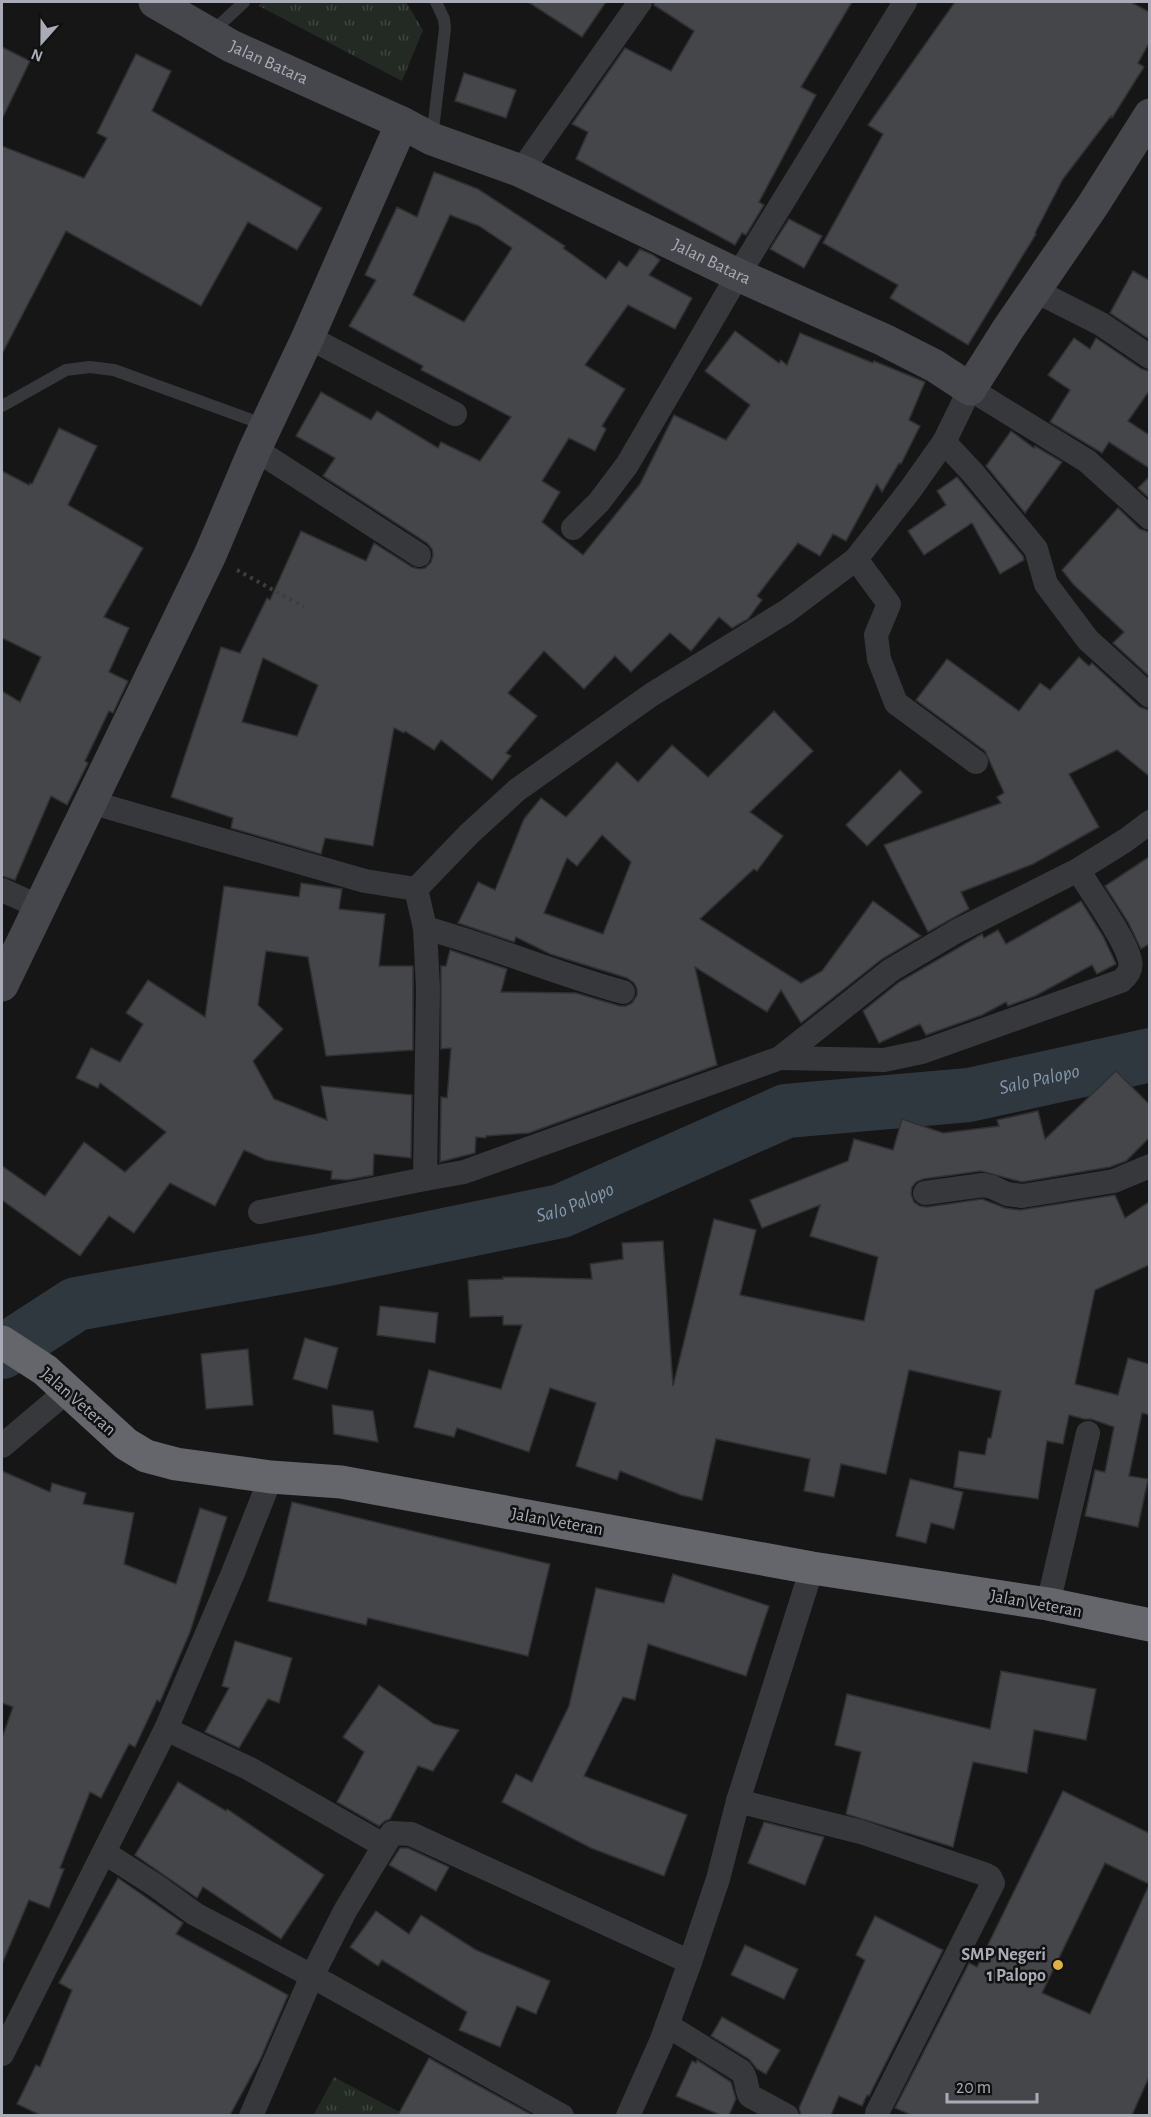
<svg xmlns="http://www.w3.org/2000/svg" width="1151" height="2117" font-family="'Alegreya Sans',sans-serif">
<defs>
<pattern id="grass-tufts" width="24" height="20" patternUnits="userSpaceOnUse" patternTransform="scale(1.5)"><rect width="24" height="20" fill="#222a23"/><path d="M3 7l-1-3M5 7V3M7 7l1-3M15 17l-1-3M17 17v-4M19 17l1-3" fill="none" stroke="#3f4641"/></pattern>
</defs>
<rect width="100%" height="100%" fill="#161617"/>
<g fill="url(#grass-tufts)">
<polygon points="262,2 406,2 423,30 402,81 259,6"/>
<polygon points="334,2077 405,2115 313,2116"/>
</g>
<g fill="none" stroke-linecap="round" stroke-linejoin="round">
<path stroke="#30383f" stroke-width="54" id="s1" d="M2,1352L76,1304L323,1260L561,1211L786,1111L969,1095L1150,1055"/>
</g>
<g fill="#45464a" stroke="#303033" stroke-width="1.5" fill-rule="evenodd">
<polygon points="528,2 606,2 582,37"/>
<polygon points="654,2 852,2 801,87 816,95 759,202 764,205 746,235 742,233 735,245 576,159 588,132 572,124 625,48 671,71 694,31 654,5"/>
<polygon points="955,2 1131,2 1149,12 1149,43 1138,63 1144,67 1112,118 1111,116 1063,179 1035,233 1036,234 968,345 890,298 898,285 823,243 883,134 868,125"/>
<polygon points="2,47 30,61 2,119"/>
<polygon points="136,54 171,71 152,111 322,208 297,250 248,222 201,306 66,231 2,354 2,146 84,178 107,138 97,133"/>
<polygon points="464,73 516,90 506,118 455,101"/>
<path d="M434,172L478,189L565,246L563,248L606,279L619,261L627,267L640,249L653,255L660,260L649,275L692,298L675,329L628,305L585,365L625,389L602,426L606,429L595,451L569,438L542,481L560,492L542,522L583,555L640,484L674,415L726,440L750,405L705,371L735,331L779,363L781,360L787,365L800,333L873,363L874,361L925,382L909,420L920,426L901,464L899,463L882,492L877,484L846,541L833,534L820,556L798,543L757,596L762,600L748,619L732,628L719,617L691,651L670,633L631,672L615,656L584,689L544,651L508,693L537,716L506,753L511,756L492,780L441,740L434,750L405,731L404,733L394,728L373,846L325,838L321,854L231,828L233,818L171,797L221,647L240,653L267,598L270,600L301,531L366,561L374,543L412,567L419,569L425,568L431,562L433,555L432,549L427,543L323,476L335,458L296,436L321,392L371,420L377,411L438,448L441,442L480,461L511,417L421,370L423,366L349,326L376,280L365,275L397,207L417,217ZM450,215L479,226L512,248L464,322L413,295ZM263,658L318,685L297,736L242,722Z"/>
<polygon points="789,219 822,236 804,268 770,249"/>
<polygon points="1133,271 1149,280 1149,339 1110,313"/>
<polygon points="1074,338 1090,349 1096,338 1142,369 1149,371 1149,391 1128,421 1149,435 1149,468 1109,442 1102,453 1050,422 1070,390 1048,375"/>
<polygon points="59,428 97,446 68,505 143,548 104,617 129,628 109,672 128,681 113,713 109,711 85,761 88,763 67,805 51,796 15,880 2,876 2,691 20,702 41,657 2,638 2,471 29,485 30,483 32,484"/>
<polygon points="1011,431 1034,448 1035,446 1062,462 1025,513 986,466"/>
<polygon points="957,477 1023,556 1024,560 1000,574 972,523 924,555 908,531 946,505 937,491"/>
<polygon points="1149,477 1149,498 1138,488"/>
<polygon points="1118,508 1140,529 1149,532 1149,676 1113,643 1124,632 1073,584 1062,570"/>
<polygon points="1079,657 1089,666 1092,663 1140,707 1149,710 1149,776 1117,750 1069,774 1099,827 1033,864 961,892 969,909 928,932 884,845 1001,803 997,797 1004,793 985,751 916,700 947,659 1019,711 1040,683 1050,690"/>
<path d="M774,711L813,751L750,812L783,836L757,871L754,869L700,919L801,983L822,971L873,901L921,936L882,959L801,1023L781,990L767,1012L695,967L717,1065L529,1133L486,1136V1138L476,1137L475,1153L440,1162L441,1097L447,1098L451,1048L441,1049V966H446L450,950L507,969L501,992L576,993L620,1006H626L632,1003L637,995V989L634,983L627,978L550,954L516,937L514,942L458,923L478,882L495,890L524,819L541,798L566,817L617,762L638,782L672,745L708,777ZM602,835L631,862L603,934L544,913L567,858L577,866Z"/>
<polygon points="900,770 922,792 867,846 846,825"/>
<polygon points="1149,857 1149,944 1141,949 1128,922 1105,886"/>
<polygon points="301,883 342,889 339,909 385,914 379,966 413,966 413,1050 326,1056 308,957 266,951 258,1005 283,1029 253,1061 274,1099 327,1120 321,1086 412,1095 411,1158 374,1154 373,1175 347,1180 331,1179 332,1171 266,1160 244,1150 215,1206 170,1183 134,1233 109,1216 80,1256 2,1200 2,1166 45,1196 84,1142 125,1172 166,1132 100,1083 98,1088 76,1078 91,1048 120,1062 143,1024 126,1013 148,980 205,1017 224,886 299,897"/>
<polygon points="1081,901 1103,936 1116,964 1097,974 1092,965 1035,996 1008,1006 1006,1002 982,1015 926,1035 920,1024 879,1043 863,1011 899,982 982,934 984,938 998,930 1006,944"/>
<polygon points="1116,1071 1149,1104 1149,1138 1126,1161 1110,1167 1022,1182 981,1171 923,1179 916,1182 912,1187 911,1194 914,1202 920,1206 927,1207 982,1199 1005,1208 1020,1210 1115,1195 1125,1218 1149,1202 1149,1265 1095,1290 1075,1384 1118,1395 1128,1358 1149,1364 1149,1415 1142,1413 1129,1476 1148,1479 1138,1527 1085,1516 1095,1470 1105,1472 1114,1427 1091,1419 1084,1419 1069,1415 1063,1444 1047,1441 1038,1499 954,1487 959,1451 985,1455 988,1438 991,1438 1001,1391 909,1370 886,1474 841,1464 834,1497 804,1491 810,1459 716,1439 702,1500 681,1495 620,1471 617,1480 576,1466 596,1403 550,1388 529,1452 457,1428 454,1437 414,1427 429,1370 501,1389 522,1325 503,1325 503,1316 470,1317 468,1280 503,1279 503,1277 592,1279 590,1264 623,1259 622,1243 663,1241 673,1386 714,1219 756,1230 740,1295 864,1321 878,1257 810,1236 820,1205 762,1228 750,1200 848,1161 854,1139 893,1150 902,1119 943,1133 999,1126 997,1120 1038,1111 1045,1139"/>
<polygon points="380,1306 438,1313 435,1343 377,1335"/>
<polygon points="305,1338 338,1348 327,1389 293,1379"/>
<polygon points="248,1349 253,1405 206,1409 201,1354"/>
<polygon points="332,1405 373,1411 378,1442 334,1434"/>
<polygon points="2,1471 50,1492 52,1483 86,1493 83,1504 134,1513 124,1564 176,1584 200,1508 227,1517 190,1632 160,1702 157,1700 135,1747 129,1744 101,1798 90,1792 60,1868 64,1869 49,1908 29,1900 2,1964 2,1738 13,1707 2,1703"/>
<polygon points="910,1479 963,1492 954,1529 931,1523 926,1543 896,1536"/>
<polygon points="292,1502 550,1564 528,1656 368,1618 366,1625 268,1601"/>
<polygon points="673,1574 769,1606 746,1676 648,1644 635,1700 623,1697 584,1776 687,1815 664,1876 591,1848 502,1802 516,1774 532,1782 569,1706 596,1588 664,1603"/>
<polygon points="235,1641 292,1658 279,1703 268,1699 239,1748 205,1732 229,1688 222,1686"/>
<polygon points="1001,1671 1096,1689 1086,1740 1034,1730 1027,1773 973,1762 953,1847 846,1814 861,1752 835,1745 847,1694 990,1729"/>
<polygon points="379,1685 434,1724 459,1730 433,1771 418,1766 390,1819 385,1821 379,1826 337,1802 364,1752 343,1737"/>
<polygon points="178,1782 226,1811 227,1809 324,1875 281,1939 203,1887 197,1898 135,1855"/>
<polygon points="1063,1791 1149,1833 1149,1884 1105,1863 1042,1993 1090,2014 1149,1885 1149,2077 1132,2115 911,2115 895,2108 969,1963 977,1967"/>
<polygon points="764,1822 824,1837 805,1885 748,1863"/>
<polygon points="400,1848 408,1848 449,1867 436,1891 389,1865"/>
<polygon points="118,1878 183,1923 176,1934 288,1995 260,2060 230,2115 40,2115 17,2104 36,2065 40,2067 72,1990 59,1983"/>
<polygon points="376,1911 409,1934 421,1915 476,1950 550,1981 536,2014 517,2006 500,2047 459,2030 467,2012 382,1960 378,1966 350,1947"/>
<polygon points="875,1916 943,1950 869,2096 867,2095 862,2106 839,2096 831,2115 801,2115 799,2108 865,1960 856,1955"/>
<polygon points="745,1945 798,1969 784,1999 731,1975"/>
<polygon points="722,2017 780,2050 766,2074 757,2069 749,2059 711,2036"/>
<polygon points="429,2058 461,2076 532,2115 398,2115"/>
<polygon points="697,2060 731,2082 736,2099 729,2115 720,2115 676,2096 692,2061 696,2063"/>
</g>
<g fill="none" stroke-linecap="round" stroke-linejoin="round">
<polyline stroke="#3d3e43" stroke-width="4" stroke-dasharray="3 4.5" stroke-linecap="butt" points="237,570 304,607"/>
<g stroke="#37383c" stroke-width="12">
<polyline points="212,32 244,2"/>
<polyline points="432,138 445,29 444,19 436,2"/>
<polyline points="2,406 66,370 90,367 114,370 265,425"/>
</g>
<g stroke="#37383c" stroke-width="24">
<polyline points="521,171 640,2"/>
<polyline points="1034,290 1101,324 1150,357"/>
<polyline points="308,337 455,414"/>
<polyline points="944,442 973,473 1036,549 1046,584 1088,640 1150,696"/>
<polyline points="255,449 419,555"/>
<polyline points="573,528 599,502 627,465 738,275 905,2"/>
<polyline points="856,559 889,604 876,635 879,659 896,703 976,762"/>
<polyline points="90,802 365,881 416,889"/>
<polyline points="416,889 425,928 428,989 425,1179 464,1172 780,1058 891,970 957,931 1078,870 1126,840 1150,822"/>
<polyline points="416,889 469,834 517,790 651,695 787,611 856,559 910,490 944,442 970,389 1087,461 1150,518"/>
<polyline points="2,890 40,907"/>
<path d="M425,928C492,946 556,974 623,992"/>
<path d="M780,1058L884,1060L922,1052L1121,981C1127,976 1132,969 1130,961C1127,941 1090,890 1078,870"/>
<polyline points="925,1193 983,1185 992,1187 1007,1194 1022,1196 1114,1181 1150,1166"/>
<polyline points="260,1212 425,1179"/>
<polyline points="2,1446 67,1391"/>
<polyline points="1048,1604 1088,1433"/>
<polyline points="166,1729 250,1769 383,1845"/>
<polyline points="738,1801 861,1832 984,1874 990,1877 993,1883 877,2113"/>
<polyline points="105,1853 155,1885 195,1914 312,1976 562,2116"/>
<path d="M667,2025L741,2071C748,2079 745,2087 750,2096L787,2116"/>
<polyline points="2,2054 166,1729 233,1573 271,1477"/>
<polyline points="251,2116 312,1976 345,1911 392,1833 411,1834 690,1962"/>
<polyline points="628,2116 661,2042 690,1962 718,1879 738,1801 812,1568"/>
</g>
<g stroke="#45474c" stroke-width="33">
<path id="s2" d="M155,2L231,46L402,123L432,139L521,171L738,275L884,340L935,366L970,389L1008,329L1093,205L1150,115"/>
<polyline points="2,985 210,555 255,449 308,337 402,123"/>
</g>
<polyline stroke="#64666c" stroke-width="33" points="2,1342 45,1370 126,1444 146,1456 176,1464 271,1477 341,1482 812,1568 1048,1604 1150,1625"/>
</g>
<circle fill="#deb147" stroke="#111112" stroke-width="2" cx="1058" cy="1965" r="6"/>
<g text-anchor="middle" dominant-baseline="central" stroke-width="5" stroke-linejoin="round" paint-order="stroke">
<g font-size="18" fill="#a9acb6" stroke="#111112">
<text stroke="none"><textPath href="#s2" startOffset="129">Jalan Batara</textPath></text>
<text stroke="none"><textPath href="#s2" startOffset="615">Jalan Batara</textPath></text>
<text transform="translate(78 1402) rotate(41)">Jalan Veteran</text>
<text transform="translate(557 1522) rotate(10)">Jalan Veteran</text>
<text transform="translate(1036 1604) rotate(10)">Jalan Veteran</text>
</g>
<g font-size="18" font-weight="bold" fill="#a9acb6" stroke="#111112" text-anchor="end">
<text x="1046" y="1955">SMP Negeri<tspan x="1046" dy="21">1 Palopo</tspan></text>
</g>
<g font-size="20" font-style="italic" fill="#8498ad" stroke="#111112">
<text stroke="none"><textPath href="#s1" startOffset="1084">Salo Palopo</textPath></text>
<text stroke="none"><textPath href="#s1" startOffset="598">Salo Palopo</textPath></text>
</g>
</g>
<rect width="1151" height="2117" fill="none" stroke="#a9acb6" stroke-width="6"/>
<g transform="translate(42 42) rotate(201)" stroke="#111112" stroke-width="4.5" paint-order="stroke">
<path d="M0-4.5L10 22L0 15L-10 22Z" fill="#a9acb6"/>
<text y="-9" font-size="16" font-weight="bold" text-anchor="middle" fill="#a9acb6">N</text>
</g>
<path d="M947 2093v9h90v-9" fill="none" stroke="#a9acb6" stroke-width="3"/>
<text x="956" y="2093" font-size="18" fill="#a9acb6" stroke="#111112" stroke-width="4.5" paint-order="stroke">20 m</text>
</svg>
